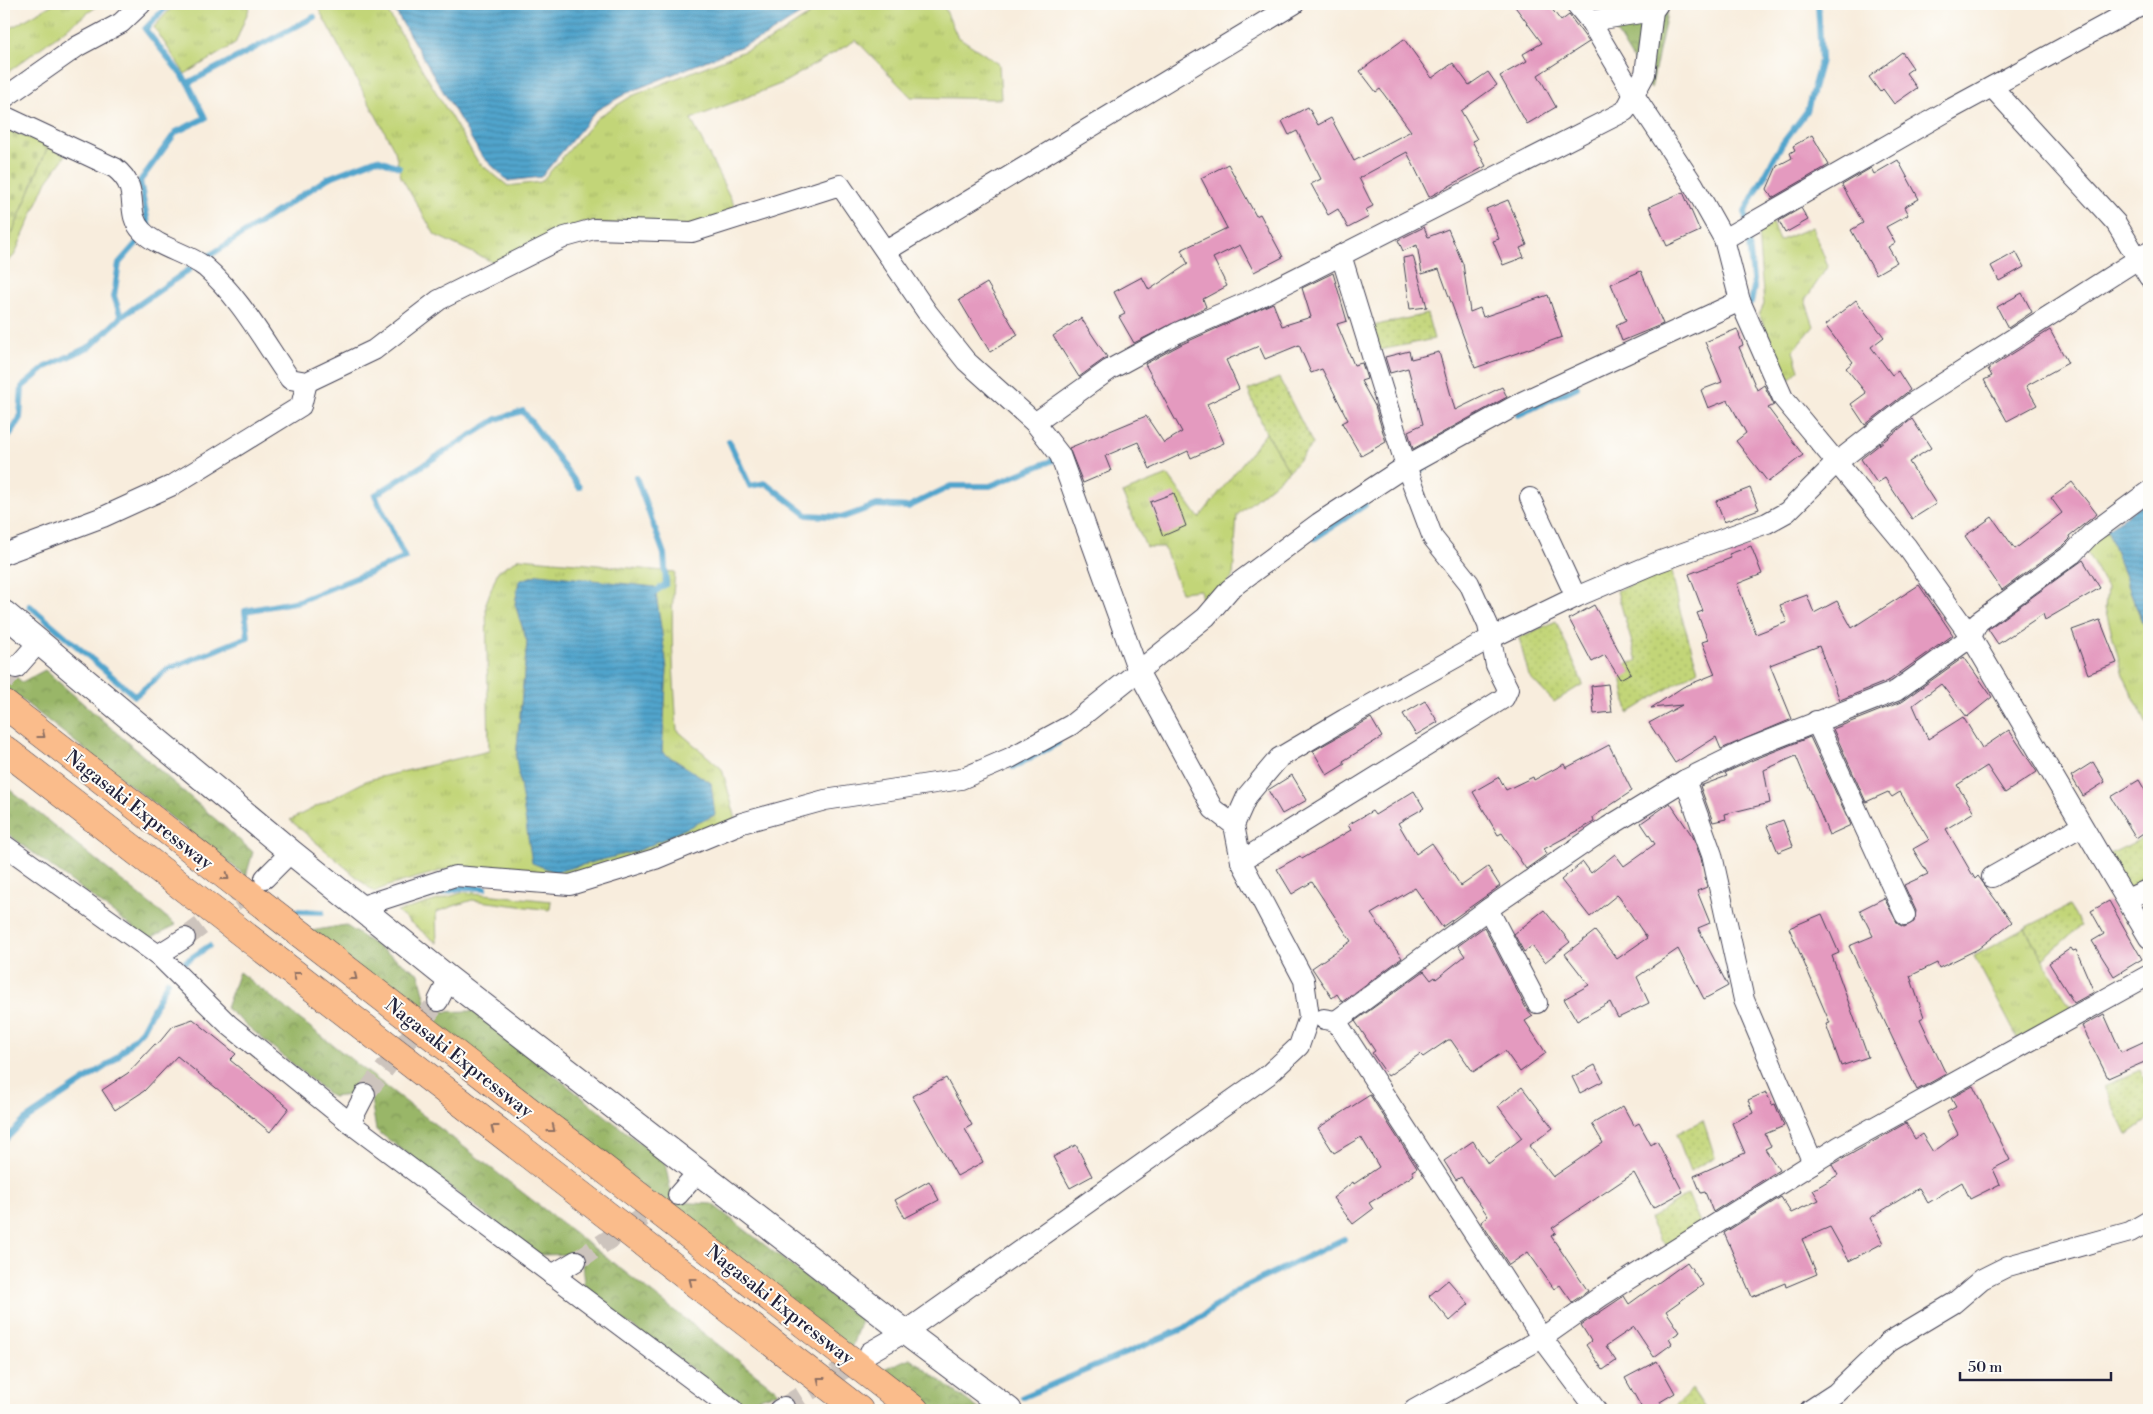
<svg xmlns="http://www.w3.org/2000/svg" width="2153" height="1414" font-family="'Libre Bodoni',serif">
<defs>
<pattern id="grass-tufts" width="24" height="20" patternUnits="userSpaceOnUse" patternTransform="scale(1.25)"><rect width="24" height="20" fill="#c2d578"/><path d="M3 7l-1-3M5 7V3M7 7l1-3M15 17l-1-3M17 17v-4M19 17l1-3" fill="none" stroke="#a6b769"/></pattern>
<pattern id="forest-crowns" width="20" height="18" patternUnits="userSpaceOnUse" patternTransform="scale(1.25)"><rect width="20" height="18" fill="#99b668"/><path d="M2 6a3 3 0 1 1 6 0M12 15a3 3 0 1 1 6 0" fill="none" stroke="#7c9457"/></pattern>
<pattern id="cemetery-stones" width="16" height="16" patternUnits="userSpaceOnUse" patternTransform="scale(1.25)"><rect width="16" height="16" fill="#c2d578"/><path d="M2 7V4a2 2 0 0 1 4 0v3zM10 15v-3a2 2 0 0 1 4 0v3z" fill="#a6b769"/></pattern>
<pattern id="park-dots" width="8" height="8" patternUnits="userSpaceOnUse" patternTransform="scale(1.25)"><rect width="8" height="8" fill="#c2d578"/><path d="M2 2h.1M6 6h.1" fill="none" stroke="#a6b769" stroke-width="1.8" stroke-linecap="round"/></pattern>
<pattern id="water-rules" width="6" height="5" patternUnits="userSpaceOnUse" patternTransform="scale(1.25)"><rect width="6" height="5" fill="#51a4cc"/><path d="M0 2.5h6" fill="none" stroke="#4385a7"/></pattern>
</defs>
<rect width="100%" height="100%" fill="#fdfcf7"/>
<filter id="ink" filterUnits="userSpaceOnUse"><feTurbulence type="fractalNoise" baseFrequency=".02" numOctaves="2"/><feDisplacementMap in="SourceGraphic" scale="10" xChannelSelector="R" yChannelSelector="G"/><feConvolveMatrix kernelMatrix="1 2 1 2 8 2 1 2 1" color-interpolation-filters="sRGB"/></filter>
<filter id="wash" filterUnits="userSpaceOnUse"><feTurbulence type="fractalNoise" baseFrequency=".0096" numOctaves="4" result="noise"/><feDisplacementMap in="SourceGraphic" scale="20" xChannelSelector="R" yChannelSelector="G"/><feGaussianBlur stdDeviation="1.12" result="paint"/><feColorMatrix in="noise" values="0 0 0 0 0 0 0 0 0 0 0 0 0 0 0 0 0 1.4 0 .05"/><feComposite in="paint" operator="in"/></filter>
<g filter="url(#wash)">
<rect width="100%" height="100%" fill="#f8eddd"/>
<g fill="url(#grass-tufts)" stroke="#727c5a" fill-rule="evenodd">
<polygon points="53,4 100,4 4,75 4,32"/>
<polygon points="175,4 251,4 235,44 185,74 154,27"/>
<polygon points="316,4 383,4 478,162 508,186 541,182 598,117 632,96 767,42 826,4 943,4 957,36 999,64 1001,99 911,97 856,40 783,83 691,119 737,211 688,227 582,222 499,265 435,235 401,177 395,151"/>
<polygon points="48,146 66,155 47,181 14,256 4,265 4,253"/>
<polygon points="1772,223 1779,241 1812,227 1828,266 1805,300 1814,326 1793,351 1799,370 1789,379 1759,315 1764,304 1758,234"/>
<polygon points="1266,433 1289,471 1237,515 1233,577 1204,608 1200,590 1181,592 1164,547 1146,547 1122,493 1168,475 1199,518"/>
<polygon points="2107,529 2149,641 2149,729 2123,675 2105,608 2107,588 2085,549"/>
<path d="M520,558L675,572C669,625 674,677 677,730L722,769L736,819L638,861L549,880L451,868L388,886L374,892L290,820L368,780L489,751L486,603L498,571ZM539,574L667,668L662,752L711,783L714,815L640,850L555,872L516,758L527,642L515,604L519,581Z"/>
<polygon points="465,892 551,901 550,910 472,900 436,912 437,943 397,912"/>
<polygon points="2025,928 2071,1008 2018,1039 1974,956"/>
</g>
<g fill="url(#forest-crowns)" stroke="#5e6c52">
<polygon points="1599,4 1669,4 1651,89"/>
<polygon points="4,667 22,682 45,670 253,852 246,876 4,686"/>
<polygon points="4,785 176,925 148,939 4,831"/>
<polygon points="345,925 419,974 429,1012 473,1011 665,1163 673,1202 712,1204 861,1320 851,1349 311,931"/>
<polygon points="239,972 779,1392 742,1404 585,1293 581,1254 538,1255 376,1130 370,1093 332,1097 226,1008"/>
<polygon points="910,1358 980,1410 936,1410 883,1369"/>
</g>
<polygon fill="url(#cemetery-stones)" stroke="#727c5a" points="4,127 48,146 4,253"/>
<g fill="url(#park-dots)" stroke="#727c5a">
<polygon points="1427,314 1434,339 1375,351 1368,327"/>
<polygon points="1279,378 1313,444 1289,471 1266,433 1248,390"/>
<polygon points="1671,567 1680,611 1698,670 1628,713 1619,666 1637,661 1617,591"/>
<polygon points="1556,621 1583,684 1554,702 1529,676 1519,638"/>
<polygon points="2149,835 2149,880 2127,889 2108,855"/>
<polygon points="2069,906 2081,925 2043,959 2025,928"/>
<polygon points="2140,1070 2149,1090 2149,1119 2127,1135 2104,1086"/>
<polygon points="1703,1120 1715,1157 1690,1171 1676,1134"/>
<polygon points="1688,1194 1701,1225 1671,1246 1660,1240 1649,1219"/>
<polygon points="1692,1389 1706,1410 1671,1410"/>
</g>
<g fill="url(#water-rules)" stroke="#3a6384">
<polygon points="391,4 817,4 764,37 627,93 597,110 541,177 508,181 481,155"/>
<polygon points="2149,500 2149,641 2107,529"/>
<polygon points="539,574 655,587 667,668 662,752 711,783 715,815 640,850 555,872 532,863 516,758 527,642 515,604 519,581"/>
</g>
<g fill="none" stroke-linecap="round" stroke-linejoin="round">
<g stroke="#51a4cc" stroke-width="6">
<polyline points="188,83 314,17"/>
<polyline points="206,258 328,178 377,159 399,167"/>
<polyline points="1746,306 1751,303 1754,287 1745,211 1782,144 1807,111 1821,60 1818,4"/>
<polyline points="121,317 114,296 119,263 149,229 140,181 176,132 205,118 188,83 145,29 169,4"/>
<polyline points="1518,415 1577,387"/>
<polyline points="729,441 750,486 766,483 807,515 844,517 877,505 908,507 951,486 990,486 1056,459"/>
<polyline points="4,444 20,418 22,387 46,367 91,346 121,317 190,269"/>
<polyline points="1411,475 1431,464"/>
<polyline points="636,477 664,554 666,584 650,595"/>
<polyline points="1315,538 1365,505"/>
<polyline points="30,606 135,696 168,669 248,637 245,611 299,601 405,558 375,495 497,419 523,411 579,487"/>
<polyline points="1013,767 1058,743"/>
<polyline points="418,898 465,887 485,888"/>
<polyline points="297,911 322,912"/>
<polyline points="185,962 209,946"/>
<polyline points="4,1141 25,1120 112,1062 142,1030 168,981"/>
<polyline points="1023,1397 1185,1328 1240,1289 1344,1239"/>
</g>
</g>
<g id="blocks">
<g fill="#e49abf">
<polygon points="1513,4 1548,4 1561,21 1569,15 1589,42 1538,75 1556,107 1527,124 1500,76 1527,61 1523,54 1542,43"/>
<polygon points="1404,39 1432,78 1453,63 1469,85 1488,72 1497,85 1461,111 1477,139 1472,141 1486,166 1429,197 1407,152 1359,178 1373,206 1365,210 1369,217 1348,228 1338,209 1328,215 1311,184 1321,179 1297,131 1289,135 1282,121 1308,107 1318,125 1331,118 1354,161 1411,131 1380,89 1376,92 1360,71"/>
<polygon points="1902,52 1913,68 1906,73 1917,88 1894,104 1883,89 1880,92 1869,77"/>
<polygon points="1812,135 1829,165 1772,198 1767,189 1777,166 1792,158 1790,153 1795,150 1793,146"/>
<polygon points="1898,160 1919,199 1904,207 1908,215 1886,227 1895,243 1888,247 1897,262 1876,274 1851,230 1863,223 1842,185 1871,168 1874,174"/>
<polygon points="1228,164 1256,216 1260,214 1283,257 1254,272 1240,245 1213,258 1227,286 1203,299 1206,307 1134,343 1119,317 1125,314 1114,292 1142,277 1149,290 1188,264 1181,250 1227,228 1201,178"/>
<polygon points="1683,192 1700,231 1667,246 1649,207"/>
<polygon points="1508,200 1527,245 1520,248 1524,257 1503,265 1493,241 1499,239 1486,209"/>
<polygon points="1801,208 1808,220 1785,233 1779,221"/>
<polygon points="1424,227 1428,237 1448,229 1463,264 1470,312 1480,308 1483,317 1548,295 1562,337 1475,368 1439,269 1422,274 1417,245 1403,251 1398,240"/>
<polygon points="2016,252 2024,267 1999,281 1991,266"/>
<polygon points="1413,256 1427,307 1410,309 1403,258"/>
<polygon points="1641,271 1663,324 1622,341 1616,325 1626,320 1611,284"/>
<polygon points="1333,273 1347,321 1337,324 1354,365 1362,363 1367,379 1361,381 1375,406 1386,442 1361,456 1342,423 1348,420 1322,369 1311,373 1299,345 1265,359 1259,346 1226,360 1239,389 1207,404 1224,443 1191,458 1188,451 1150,469 1138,442 1105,456 1111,471 1083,483 1069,448 1146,416 1164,443 1182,432 1145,364 1182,344 1273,303 1282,326 1311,317 1302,288"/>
<polygon points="987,283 1018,335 990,352 959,300"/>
<polygon points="2022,293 2032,312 2008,328 1997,307"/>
<polygon points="1856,300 1884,337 1871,347 1892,375 1898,371 1910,390 1865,425 1851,404 1866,393 1846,368 1853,362 1825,325"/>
<polygon points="1081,318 1107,357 1079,377 1053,336"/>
<polygon points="1737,329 1743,345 1739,347 1757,390 1764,385 1774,405 1768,408 1803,455 1768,482 1736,441 1746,433 1728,400 1708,408 1701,390 1722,382 1705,342"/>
<polygon points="2050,330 2068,363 2026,386 2037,405 2007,421 1984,380 1992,376 1988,369"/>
<polygon points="1409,351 1411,359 1439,352 1455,410 1502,387 1507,397 1413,449 1408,431 1423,424 1408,368 1390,373 1385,357"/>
<polygon points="1912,419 1931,448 1909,462 1936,504 1912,519 1885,478 1877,483 1861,459"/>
<polygon points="2072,482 2097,514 2069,536 2070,539 2064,545 2002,590 1965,536 1992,517 2015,549 2062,513 2051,498"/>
<polygon points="1750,488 1759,509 1724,522 1716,501"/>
<polygon points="1174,493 1186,526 1163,536 1150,502"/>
<polygon points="1751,546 1762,574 1737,584 1756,634 1787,622 1780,605 1807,595 1814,613 1837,601 1852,628 1919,585 1953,635 1890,680 1840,700 1819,646 1770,665 1792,719 1721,749 1716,737 1675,763 1649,723 1682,705 1651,708 1683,687 1715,674 1702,642 1708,640 1697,613 1703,611 1689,574 1731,558 1729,554"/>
<polygon points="2083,560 2100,588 2045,620 2043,614 1998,644 1988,629"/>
<polygon points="1594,605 1631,673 1620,679 1605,655 1592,662 1569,619"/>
<polygon points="2100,620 2117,663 2088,674 2072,630"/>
<polygon points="1964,657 1992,697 1967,717 1941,684 1913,705 1928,739 1963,717 1982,748 2009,730 2037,772 2005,793 1987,766 1957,785 1974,812 1946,829 1975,879 1978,876 2012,922 1978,949 1939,968 1937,963 1910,976 1924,1017 1920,1019 1946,1074 1917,1090 1849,946 1873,936 1860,910 1884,898 1898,924 1904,927 1914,922 1916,911 1904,885 1928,874 1913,849 1929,840 1900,792 1892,797 1888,792 1866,802 1833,729 1901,702"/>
<polygon points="1608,684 1612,712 1594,714 1591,686"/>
<polygon points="1425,701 1438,722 1416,735 1403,714"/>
<polygon points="1371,718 1382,737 1343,761 1345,764 1327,775 1313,751"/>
<polygon points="1810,737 1851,825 1829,835 1796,756 1764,770 1770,803 1725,814 1726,819 1713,822 1700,786 1727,776 1725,773 1753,760"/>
<polygon points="1609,745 1632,791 1593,817 1594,822 1544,849 1547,854 1526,869 1502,833 1498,835 1473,792 1499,777 1506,790 1533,777 1534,780 1564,764 1566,768"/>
<polygon points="2093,762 2105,782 2083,796 2071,776"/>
<polygon points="1292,775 1307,800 1282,814 1268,790"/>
<polygon points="2139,780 2149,797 2149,829 2136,838 2111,797"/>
<polygon points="1414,791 1424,808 1398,823 1416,854 1432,843 1461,886 1488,867 1500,886 1442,927 1415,888 1371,914 1402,958 1342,1002 1337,994 1332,998 1312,968 1351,941 1312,882 1292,894 1277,869 1300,856 1302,859 1351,830 1348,825 1372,811 1375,815"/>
<polygon points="1670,803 1693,837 1701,858 1707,887 1697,891 1710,923 1698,928 1728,986 1704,999 1678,949 1637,977 1649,1003 1618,1018 1610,1002 1577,1021 1564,999 1589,985 1565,954 1595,931 1617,959 1647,938 1619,897 1617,895 1590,917 1561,880 1583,862 1591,873 1615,854 1624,866 1655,844 1641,823"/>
<polygon points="1783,820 1793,846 1778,852 1767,826"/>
<polygon points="2109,901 2142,959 2114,976 2092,941 2104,934 2091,911"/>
<polygon points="1544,910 1570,942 1545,962 1532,946 1524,952 1514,934"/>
<polygon points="1822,914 1839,953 1832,956 1868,1057 1841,1066 1826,1024 1830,1023 1789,928"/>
<polygon points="1484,927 1526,1008 1533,1016 1525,1021 1546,1053 1520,1072 1505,1051 1473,1072 1451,1040 1448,1040 1423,1057 1420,1054 1388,1076 1372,1053 1375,1051 1355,1021 1424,971 1431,980 1435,977 1436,979 1465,956 1458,946"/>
<polygon points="2071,948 2073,951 2076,950 2094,992 2074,1003 2049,963"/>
<polygon points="2104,1014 2121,1052 2149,1039 2149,1060 2108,1078 2082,1026"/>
<polygon points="193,1019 236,1054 230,1060 289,1108 270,1132 177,1056 144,1091 115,1110 102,1090 128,1073 155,1044 157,1045 173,1026"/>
<polygon points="1595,1065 1603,1081 1580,1093 1572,1077"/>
<polygon points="946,1078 972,1125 965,1129 983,1162 957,1176 912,1096"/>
<polygon points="1973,1086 2010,1160 1993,1169 2000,1184 1970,1199 1962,1182 1928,1203 1919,1188 1870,1218 1883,1243 1849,1261 1830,1227 1802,1239 1817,1274 1786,1287 1785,1283 1752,1297 1724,1233 1781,1197 1791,1213 1819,1200 1813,1190 1838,1175 1832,1165 1906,1123 1915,1139 1922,1134 1933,1152 1958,1134 1947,1112 1956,1107 1951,1098"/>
<polygon points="1522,1087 1553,1128 1529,1146 1553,1177 1603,1143 1592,1124 1623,1106 1634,1126 1639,1123 1651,1145 1657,1141 1683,1192 1653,1208 1634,1173 1552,1228 1556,1233 1551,1236 1588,1291 1572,1302 1560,1285 1554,1289 1528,1252 1509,1265 1481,1222 1488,1216 1461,1177 1456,1180 1444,1161 1473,1141 1488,1164 1522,1138 1498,1106"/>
<polygon points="1766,1092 1772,1105 1775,1104 1784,1126 1765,1134 1771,1146 1765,1149 1779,1170 1713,1212 1705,1192 1701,1193 1694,1176 1745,1153 1732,1123 1753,1113 1748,1100"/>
<polygon points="1370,1095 1417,1168 1412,1171 1414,1175 1369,1203 1373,1209 1353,1224 1333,1198 1353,1182 1354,1184 1379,1167 1361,1137 1334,1153 1318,1128"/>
<polygon points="1076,1145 1092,1176 1070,1188 1053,1157"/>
<polygon points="929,1181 939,1200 905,1218 895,1200"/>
<polygon points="1687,1262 1703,1285 1666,1311 1680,1332 1669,1339 1672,1344 1654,1357 1634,1327 1606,1346 1616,1361 1603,1370 1586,1345 1591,1341 1581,1325 1624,1296 1629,1304"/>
<polygon points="1448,1280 1469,1304 1450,1321 1429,1296"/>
<polygon points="1657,1361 1675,1393 1660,1402 1665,1410 1643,1410 1625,1378"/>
</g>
</g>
</g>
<g filter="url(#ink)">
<use href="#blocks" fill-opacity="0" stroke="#424053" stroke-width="1"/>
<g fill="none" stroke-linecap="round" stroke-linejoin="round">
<g stroke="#cdc4bd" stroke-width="20" stroke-dasharray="20 10" stroke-linecap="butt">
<polyline points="4,682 16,668"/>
<polyline points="185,938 257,884"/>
<polyline points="365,1094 438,1001"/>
<polyline points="576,1261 666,1202"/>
<polyline points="784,1407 864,1356"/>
</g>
<defs>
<g id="minor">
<polyline points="1576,4 1590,21 1634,95 1693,184 1724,239 1740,301 1783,398 1907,547 1971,637 2149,938"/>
<polyline points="1590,21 1653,11"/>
<polyline points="1992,87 2116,223 2149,277"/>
<polyline points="4,98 78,46 121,23 141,4"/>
<path d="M4,116L115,168C143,190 123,211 142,231C158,248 186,252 205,267C240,297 264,342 290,379L307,382L374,350L439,300L565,237L594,229L692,232L840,185L927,312L966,361L1035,423L1060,455L1138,671L1213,809L1234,825"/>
<polyline points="1724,239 1949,110 2144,4"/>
<polyline points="886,251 1294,4"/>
<polyline points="1035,423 1109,370 1177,333 1257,298 1625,111 1645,74 1653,11 1658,4"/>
<polyline points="1530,498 1576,597"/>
<polyline points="4,554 103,517 173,485 301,406 307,382"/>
<polyline points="16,668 39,642"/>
<polyline points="1816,721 1905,915"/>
<polyline points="1685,780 1712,855 1744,1000 1813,1163"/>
<polyline points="4,845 158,955 229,1025 350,1123 733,1410"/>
<polyline points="1241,861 1504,698 1508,689 1496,665 1488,625 1469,583 1433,538 1406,466 1341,255"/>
<polyline points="1992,877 2082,826"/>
<polyline points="265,878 291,852"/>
<polyline points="2127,899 2149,889"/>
<polyline points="359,907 455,876 570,885 655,859 742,823 825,800 961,779 1010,758 1071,725 1206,617 1230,589 1319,523 1406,466 1524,401 1740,301"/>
<polyline points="1488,909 1537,1003"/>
<polyline points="158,955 185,938"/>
<polyline points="438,1001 449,979"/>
<polyline points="1324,1019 1336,1021 1542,1338 1596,1410"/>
<polyline points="1336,1021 1488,909 1608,827 1685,780 1748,749 1896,691 1971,637 1978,622 2072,554 2091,534 2149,491"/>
<polyline points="350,1123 365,1094"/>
<polyline points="678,1195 698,1172"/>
<polyline points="552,1275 576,1261"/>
<polyline points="870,1352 905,1332 1268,1075 1299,1046 1309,1017 1304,980 1241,861 1234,825 1247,796 1279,758 1345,719 1489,639 1576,597 1658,562 1767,523 1787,512 1836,463 1914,402 2149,252"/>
<polyline points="779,1410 784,1407"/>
<polyline points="1414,1410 1542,1338 1600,1297 1840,1146 2149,975"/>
<polyline points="1810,1410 1836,1393 1889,1342 1954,1303 1982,1279 2008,1266 2130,1232 2149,1221"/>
</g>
<polyline id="tertiary" points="4,613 291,852 449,979 905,1332 1009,1410"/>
<g id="motorway">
<polyline points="4,704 915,1410"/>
<polyline points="4,749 859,1410"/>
</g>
</defs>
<use href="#minor" stroke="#424053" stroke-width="22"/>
<use href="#tertiary" stroke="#424053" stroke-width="27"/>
<use href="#motorway" stroke="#424053" stroke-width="29"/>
<use href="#minor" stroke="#fff" stroke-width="20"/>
<use href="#tertiary" stroke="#fff" stroke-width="25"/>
<use href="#motorway" stroke="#fabc8b" stroke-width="28"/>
</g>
<defs><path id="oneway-chevron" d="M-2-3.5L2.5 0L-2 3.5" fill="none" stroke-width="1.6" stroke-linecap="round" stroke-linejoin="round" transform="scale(1.25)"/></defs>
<g stroke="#8e6f63">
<use href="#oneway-chevron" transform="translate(42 735) rotate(38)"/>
<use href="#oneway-chevron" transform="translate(226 877) rotate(38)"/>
<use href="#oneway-chevron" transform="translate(296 975) rotate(-142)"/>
<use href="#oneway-chevron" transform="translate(354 977) rotate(38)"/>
<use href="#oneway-chevron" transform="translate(494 1128) rotate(-142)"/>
<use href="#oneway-chevron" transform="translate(552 1129) rotate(38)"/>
<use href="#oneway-chevron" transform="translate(692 1281) rotate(-142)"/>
<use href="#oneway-chevron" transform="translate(820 1380) rotate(-142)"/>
</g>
</g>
<g text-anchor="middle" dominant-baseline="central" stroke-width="4" stroke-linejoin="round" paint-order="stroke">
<g font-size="19" fill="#22223b" stroke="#fdfcf7">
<text transform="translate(139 810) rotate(38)">Nagasaki Expressway</text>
<text transform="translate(459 1058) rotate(38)">Nagasaki Expressway</text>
<text transform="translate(780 1305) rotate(38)">Nagasaki Expressway</text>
</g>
</g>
<rect width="2153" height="1414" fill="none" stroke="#fdfcf7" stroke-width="20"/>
<path d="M1960 1372v8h151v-8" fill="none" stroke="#22223b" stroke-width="2.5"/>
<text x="1968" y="1372" font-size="15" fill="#22223b" stroke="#fdfcf7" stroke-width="4" paint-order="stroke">50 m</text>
</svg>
